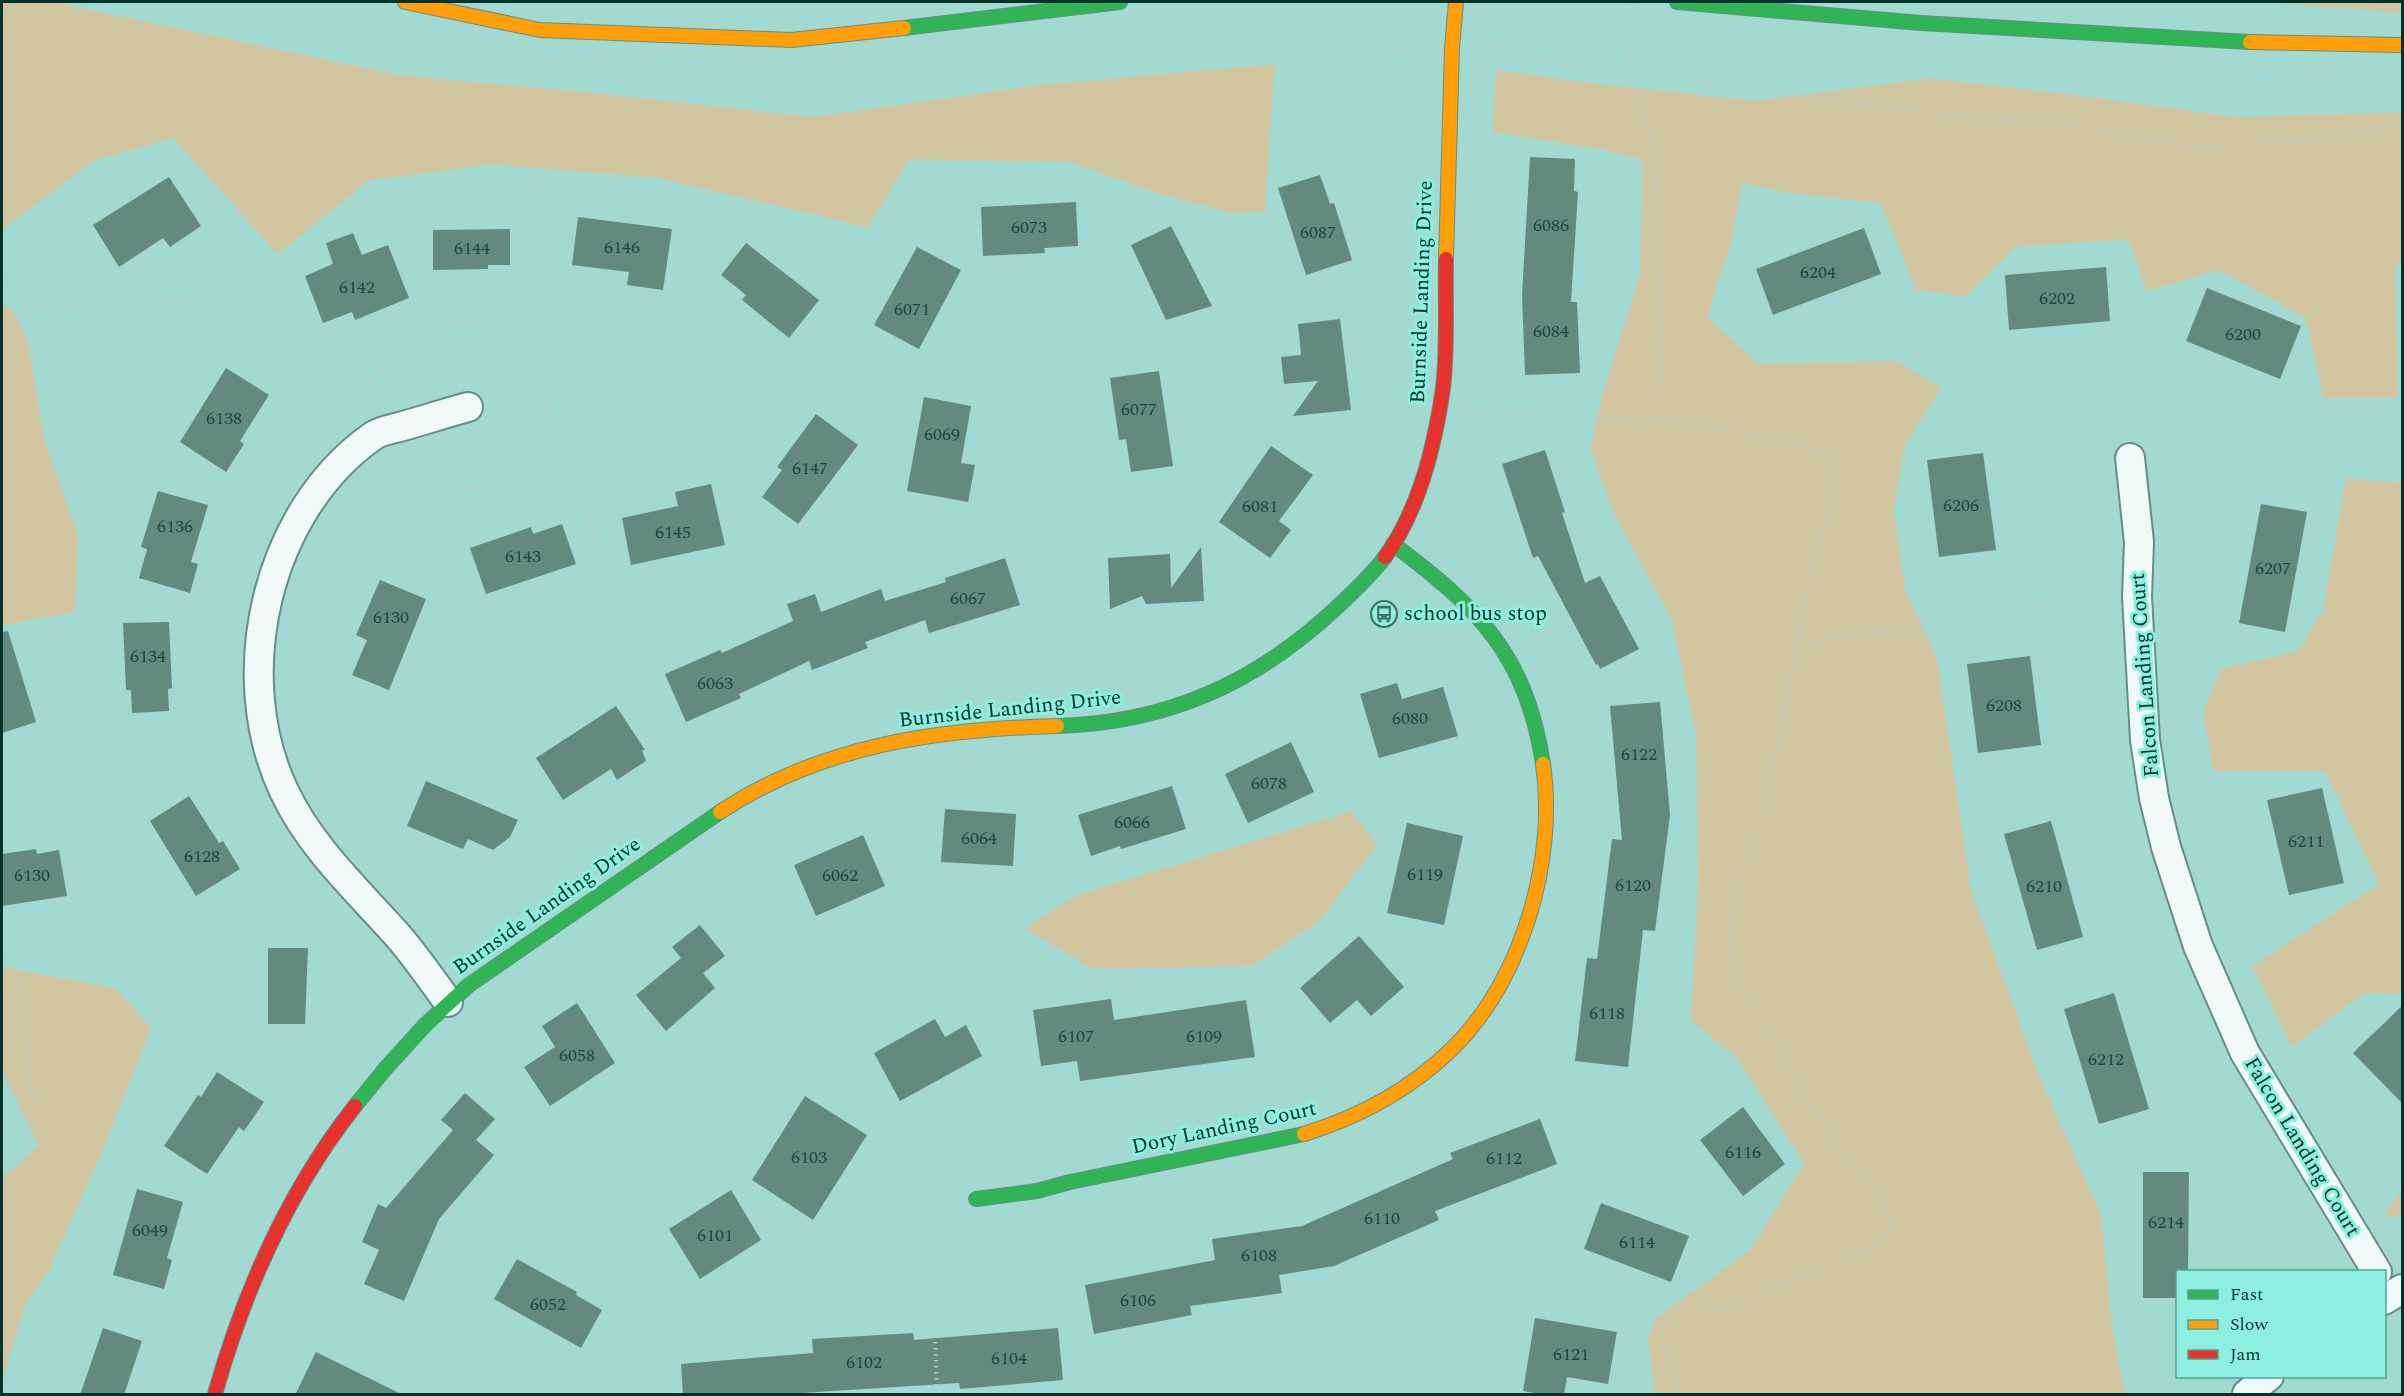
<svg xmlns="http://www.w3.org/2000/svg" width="2404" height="1396" font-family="Spectral,serif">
<rect width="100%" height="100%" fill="#a2d9d0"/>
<g fill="#d2c6a1">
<polygon points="2,2 53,2 399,75 585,92 813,117 1039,85 1275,64 1265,211 1235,214 1156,193 1071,162 909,159 868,227 652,177 490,165 369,180 278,254 173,138 93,161 2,230"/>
<polygon points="2270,2 2402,2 2402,13 2400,13"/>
<polygon points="1496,70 1592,83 1755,101 1930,78 2084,96 2235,117 2402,112 2402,265 2395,265 2398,398 2323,398 2306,318 2219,270 2147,291 2128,239 2016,247 1964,297 1916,290 1881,203 1790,193 1742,183 1731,243 1707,317 1759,364 1897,361 1941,388 1904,446 1894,511 1905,590 1937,659 1971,890 2039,1076 2101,1215 2112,1327 2125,1394 1655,1394 1648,1337 1656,1318 1750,1250 1804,1164 1738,1059 1691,1020 1698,880 1696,736 1672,620 1615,516 1590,448 1605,385 1640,276 1643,160 1605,150 1492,132"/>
<polygon points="2,304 13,311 28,342 44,438 78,536 75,612 2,625"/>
<polygon points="2346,478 2402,483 2402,994 2364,993 2292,1047 2252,966 2379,884 2325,771 2213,771 2203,712 2221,669 2299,651 2323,609"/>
<polygon points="1352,811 1377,845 1320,920 1252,966 1093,969 1025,929 1074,896"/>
<polygon points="2,967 115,988 151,1028 102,1152 48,1272 25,1305 2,1381 2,1178 39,1146 2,1070"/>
<polygon points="2402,1191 2402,1218 2384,1214"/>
</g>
<g fill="#648a80">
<polygon points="1530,157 1575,159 1574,191 1578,192 1571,302 1577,302 1580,373 1525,375 1522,295"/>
<polygon points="1320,175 1330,204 1334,203 1352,260 1306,275 1278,188"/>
<polygon points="169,177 201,226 170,247 163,238 119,267 93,225"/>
<polygon points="1076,202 1078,246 1044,248 1045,253 983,256 981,207"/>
<polygon points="578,217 672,229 663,290 627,285 629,272 572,265"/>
<polygon points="1171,226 1212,306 1166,320 1131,245"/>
<polygon points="1864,228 1881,274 1773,315 1756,269"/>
<polygon points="510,229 510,265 488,265 488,269 433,270 433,230"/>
<polygon points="353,233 362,255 388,245 409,298 355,320 352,312 323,323 305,276 333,264 326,243"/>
<polygon points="746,243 819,300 789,338 742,300 746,295 721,275"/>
<polygon points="917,247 961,270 919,349 874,325"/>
<polygon points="2106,267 2110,321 2009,330 2005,275"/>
<polygon points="2207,288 2301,326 2280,379 2186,341"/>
<polygon points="1340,319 1351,410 1293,416 1318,381 1284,384 1281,357 1301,355 1298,324"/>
<polygon points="226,368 269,395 240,441 244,444 226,472 180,442"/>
<polygon points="1159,371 1173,466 1131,472 1126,439 1119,440 1110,378"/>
<polygon points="924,397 971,406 961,463 975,465 968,502 907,491"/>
<polygon points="816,414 858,445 798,524 762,497 782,470 777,467"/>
<polygon points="1271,446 1313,475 1279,521 1291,530 1270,558 1219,522"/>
<polygon points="1545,450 1565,512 1562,513 1585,583 1600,576 1639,649 1600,669 1598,664 1596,665 1538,556 1533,558 1502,464"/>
<polygon points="1983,453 1996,550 1939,557 1927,460"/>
<polygon points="711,484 725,545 631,565 622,518 678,506 675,492"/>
<polygon points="158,491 208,505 191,562 198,564 190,593 139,578 147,549 141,547"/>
<polygon points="2261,504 2307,512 2285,632 2239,623"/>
<polygon points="562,524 576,564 486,594 470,548 531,527 533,534"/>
<polygon points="1201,547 1204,601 1146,604 1142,596 1110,609 1108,558 1170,554 1171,588"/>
<polygon points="1005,558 1020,605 929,633 925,620 865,642 868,648 812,670 809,661 739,694 741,698 686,722 665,674 720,650 722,653 793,621 787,604 815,594 821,612 881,589 885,601 946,582 945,578"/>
<polygon points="380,580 426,599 389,690 352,675 367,640 356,635"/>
<polygon points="169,622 172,688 168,689 169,711 132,713 131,690 126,690 123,623"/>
<polygon points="8,631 36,722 2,733 2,632"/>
<polygon points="2030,656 2041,745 1978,753 1967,664"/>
<polygon points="1397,683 1402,699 1443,687 1458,736 1379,758 1360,694"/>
<polygon points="1660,702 1670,815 1655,931 1643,930 1628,1067 1575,1061 1587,958 1597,959 1612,839 1622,840 1610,706"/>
<polygon points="616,706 645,750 642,750 646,761 617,780 611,769 563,800 536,758"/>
<polygon points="1291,742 1314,792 1248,823 1225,774"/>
<polygon points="426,781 518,820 510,837 493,850 468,839 463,849 407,826"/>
<polygon points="1172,786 1186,829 1121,849 1120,846 1091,856 1078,815"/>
<polygon points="2322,788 2344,883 2289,895 2267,800"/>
<polygon points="189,796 219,843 223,841 240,869 196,896 150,821"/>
<polygon points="945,809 1016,814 1013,866 941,862"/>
<polygon points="2051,821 2083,937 2037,950 2004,834"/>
<polygon points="1407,823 1463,836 1444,925 1387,913"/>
<polygon points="863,835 885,886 816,916 794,865"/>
<polygon points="36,849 37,854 59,850 67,896 2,906 2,854"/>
<polygon points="700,925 725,956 703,973 715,988 666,1031 636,995 681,958 672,947"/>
<polygon points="1359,936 1404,987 1371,1016 1357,1000 1330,1023 1300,988"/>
<polygon points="268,948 308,948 305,1024 268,1024"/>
<polygon points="2114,993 2149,1109 2099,1124 2064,1009"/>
<polygon points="1111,999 1114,1020 1246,1000 1255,1057 1080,1081 1077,1061 1041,1066 1033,1010"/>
<polygon points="577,1003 615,1063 550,1106 524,1067 555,1047 542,1026"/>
<polygon points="2403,1005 2403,1104 2353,1053"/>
<polygon points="935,1019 945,1037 966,1025 982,1056 900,1101 874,1053"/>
<polygon points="217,1072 264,1102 244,1131 239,1127 207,1174 164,1146 198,1095 201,1097"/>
<polygon points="465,1093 495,1119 476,1140 494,1155 439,1219 404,1301 364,1284 379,1250 362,1242 378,1204 386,1208 453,1130 441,1120"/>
<polygon points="805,1096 867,1135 813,1220 752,1180"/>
<polygon points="1743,1107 1785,1164 1743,1196 1700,1140"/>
<polygon points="1540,1119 1557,1164 1435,1211 1439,1220 1334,1266 1279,1275 1282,1293 1190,1306 1192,1315 1094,1334 1085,1285 1215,1260 1212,1239 1302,1226 1453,1159 1450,1153"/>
<polygon points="2143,1172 2189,1172 2188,1272 2178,1272 2178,1298 2143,1298"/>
<polygon points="137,1189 183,1202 167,1258 172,1260 164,1289 113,1275"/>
<polygon points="731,1190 761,1240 700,1279 669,1229"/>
<polygon points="1601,1203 1689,1236 1671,1282 1584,1249"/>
<polygon points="517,1259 577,1292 576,1295 602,1310 581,1348 494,1299"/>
<polygon points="1535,1318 1617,1332 1608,1384 1567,1377 1564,1395 1545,1395 1523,1391"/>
<polygon points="103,1328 142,1341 124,1395 80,1395"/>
<polygon points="1058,1328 1063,1380 960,1389 959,1383 770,1395 683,1395 681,1364 813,1353 812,1339 913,1333 914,1340"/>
<polygon points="316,1352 403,1395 295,1395"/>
</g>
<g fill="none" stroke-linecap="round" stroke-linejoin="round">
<defs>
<g id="street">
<polyline points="2130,458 2139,542 2137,597 2145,740 2154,798 2166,847 2198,946 2245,1053 2377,1272"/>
<path d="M448,1002C432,980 416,957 399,937C358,891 310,847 284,791C229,675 266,511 373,436C381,430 393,429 403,426C424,420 446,413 468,407"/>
<polyline points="2384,1300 2402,1289"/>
<polyline points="2247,1394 2269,1376"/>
</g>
<g id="fast">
<polyline points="1677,2 1921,23 2250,42"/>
<polyline points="904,28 1120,2"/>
<path d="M1393,544C1478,608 1526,654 1543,764"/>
<path d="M1057,726C1166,723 1254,684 1334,610C1352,593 1370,577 1385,557"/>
<polyline points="355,1106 385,1069 426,1024 469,985 720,812"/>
<polyline points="976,1199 1037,1191 1070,1182 1304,1134"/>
</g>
<g id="slow">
<polyline points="405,2 540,30 791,40 904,28"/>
<polyline points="2250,42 2402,45"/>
<polyline points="1446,259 1452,48 1456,2"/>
<path d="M720,812C821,745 938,729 1057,726"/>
<path d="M1304,1134C1359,1117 1411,1089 1453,1048C1522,979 1557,860 1543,764"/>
</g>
<g id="jam">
<path d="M1385,557C1419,510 1435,445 1443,388C1448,347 1445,301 1446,259"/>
<path d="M215,1394C244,1291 288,1191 355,1106"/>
</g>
</defs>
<use href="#street" stroke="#658e87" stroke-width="32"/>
<use href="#fast" stroke="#658e87" stroke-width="16"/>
<use href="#slow" stroke="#658e87" stroke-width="16"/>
<use href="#jam" stroke="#658e87" stroke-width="16"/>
<g stroke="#bacbc8" stroke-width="4" stroke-dasharray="1.5 4.5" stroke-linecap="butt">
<polyline points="1634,2 1630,74 1656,148 1664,420"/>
<polyline points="1487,46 1499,46 1519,57 1593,70 1669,77 1751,91 1825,98 1901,109 2058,123 2176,145 2210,146 2295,142 2402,125"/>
<polyline points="199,49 216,8"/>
<polyline points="1394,50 1420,49"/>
<path d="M2,280L34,306L208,301L232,313L333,418L410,341C464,295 556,335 547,409C541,455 512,491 463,488C456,487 448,488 441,486C420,479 402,464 380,475"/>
<polyline points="1474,413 1664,420 1741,432 1826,453 1836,468 1823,528 1812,563 1768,801 1734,897 1730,936 1734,972 1800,1086 1847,1158 1887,1208 1891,1229 1881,1243 1723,1309 1681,1307 1665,1317 1664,1343 1679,1394"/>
<polyline points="538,446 568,450 607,575 609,645 688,787"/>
<polyline points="1796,643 1970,621 2037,606 2106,598"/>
<polyline points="300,730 327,798"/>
<path d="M693,872C713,902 733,934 755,963C802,1027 861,1083 918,1139"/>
<polyline points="428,918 451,931"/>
<polyline points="2,959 21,987 33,1100 29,1152 2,1193"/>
<polyline points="933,1270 937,1394"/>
</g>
<use href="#street" stroke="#f1f9f8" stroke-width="28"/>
<use href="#fast" stroke="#30b455" stroke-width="14"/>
<use href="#slow" stroke="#ff9f0a" stroke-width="14"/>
<use href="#jam" stroke="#e5322d" stroke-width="14"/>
</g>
<defs>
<symbol id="bus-ring" viewBox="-11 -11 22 22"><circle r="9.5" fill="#8cefdf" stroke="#3b6c65" stroke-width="1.5"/><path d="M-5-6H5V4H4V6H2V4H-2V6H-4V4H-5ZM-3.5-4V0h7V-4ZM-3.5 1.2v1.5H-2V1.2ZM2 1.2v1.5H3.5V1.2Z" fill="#3b6c65"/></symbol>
</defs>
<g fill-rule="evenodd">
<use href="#bus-ring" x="1369" y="599" width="30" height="30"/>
</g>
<g text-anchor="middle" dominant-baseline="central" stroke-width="6" stroke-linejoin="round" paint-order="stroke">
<g font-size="18" fill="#1b4740">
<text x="1551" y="225">6086</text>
<text x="1029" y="227">6073</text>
<text x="1318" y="232">6087</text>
<text x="622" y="247">6146</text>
<text x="472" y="248">6144</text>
<text x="1818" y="272">6204</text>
<text x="357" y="287">6142</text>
<text x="2057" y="298">6202</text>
<text x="912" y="309">6071</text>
<text x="1551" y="331">6084</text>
<text x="2243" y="334">6200</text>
<text x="1139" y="409">6077</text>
<text x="224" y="418">6138</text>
<text x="942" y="434">6069</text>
<text x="810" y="468">6147</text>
<text x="1961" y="505">6206</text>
<text x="1260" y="506">6081</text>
<text x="175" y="526">6136</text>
<text x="673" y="532">6145</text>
<text x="523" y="556">6143</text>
<text x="2273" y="568">6207</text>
<text x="968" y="598">6067</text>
<text x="391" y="617">6130</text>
<text x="148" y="656">6134</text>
<text x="715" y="683">6063</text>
<text x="2004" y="705">6208</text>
<text x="1410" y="718">6080</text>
<text x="1639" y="754">6122</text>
<text x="1269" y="783">6078</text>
<text x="1132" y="822">6066</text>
<text x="979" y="838">6064</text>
<text x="2306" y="841">6211</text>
<text x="202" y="856">6128</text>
<text x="1425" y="874">6119</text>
<text x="32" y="875">6130</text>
<text x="840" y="875">6062</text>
<text x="1633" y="885">6120</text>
<text x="2044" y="886">6210</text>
<text x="1607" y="1013">6118</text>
<text x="1076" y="1036">6107</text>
<text x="1204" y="1036">6109</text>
<text x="577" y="1055">6058</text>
<text x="2106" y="1059">6212</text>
<text x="1743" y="1152">6116</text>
<text x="809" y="1157">6103</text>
<text x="1504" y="1158">6112</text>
<text x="1382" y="1218">6110</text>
<text x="2166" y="1222">6214</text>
<text x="150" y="1230">6049</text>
<text x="715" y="1235">6101</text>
<text x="1637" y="1242">6114</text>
<text x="1259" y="1255">6108</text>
<text x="1138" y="1300">6106</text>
<text x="548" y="1304">6052</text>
<text x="1571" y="1354">6121</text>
<text x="1009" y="1358">6104</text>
<text x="864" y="1362">6102</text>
</g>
<g font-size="21" fill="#03312b" stroke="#8cefdf">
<text transform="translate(1422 292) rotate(-88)">Burnside Landing Drive</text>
<text transform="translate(2145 675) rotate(-94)">Falcon Landing Court</text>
<text transform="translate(1010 709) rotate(-6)">Burnside Landing Drive</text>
<text transform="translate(547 906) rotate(-35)">Burnside Landing Drive</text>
<text transform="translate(1224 1128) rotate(-12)">Dory Landing Court</text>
<text transform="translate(2302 1147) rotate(59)">Falcon Landing Court</text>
</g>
<g font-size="21" fill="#03312b" stroke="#8cefdf" text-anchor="start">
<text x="1404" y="614">school bus stop</text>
</g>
</g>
<rect width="2404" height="1396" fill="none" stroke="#03312b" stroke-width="6"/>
<rect x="2176" y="1270" width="210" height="108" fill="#8cefdf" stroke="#55a397" stroke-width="1.5"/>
<rect x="2188" y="1290" width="30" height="9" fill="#30b455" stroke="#55a397" stroke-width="1.5"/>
<text x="2230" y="1300" font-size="18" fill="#03312b">Fast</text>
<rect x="2188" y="1320" width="30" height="9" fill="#ff9f0a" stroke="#55a397" stroke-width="1.5"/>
<text x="2230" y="1330" font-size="18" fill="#03312b">Slow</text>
<rect x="2188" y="1350" width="30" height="9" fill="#e5322d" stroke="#55a397" stroke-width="1.5"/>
<text x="2230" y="1360" font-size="18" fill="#03312b">Jam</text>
</svg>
